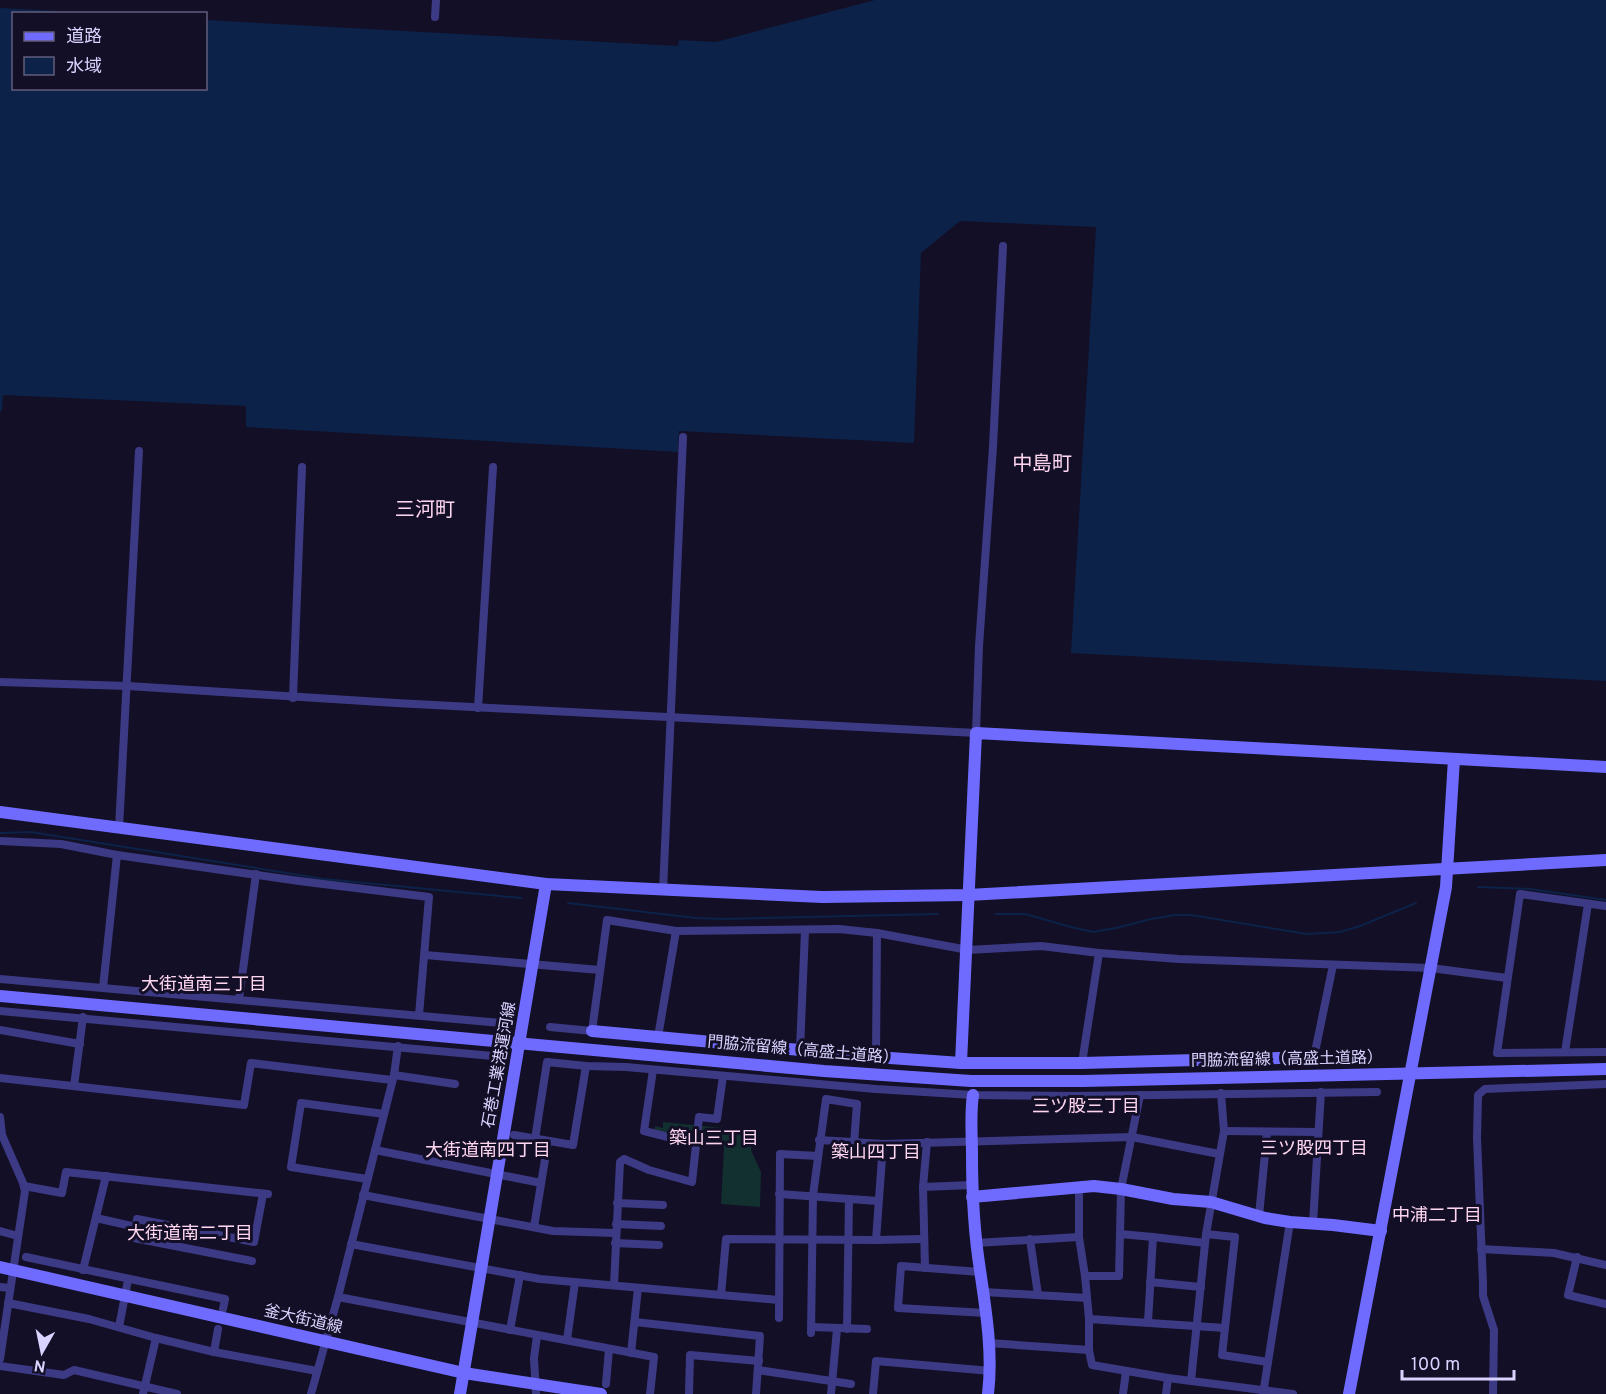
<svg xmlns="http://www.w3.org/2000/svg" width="1606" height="1394" font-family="Overpass,'Noto Sans JP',sans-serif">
<rect width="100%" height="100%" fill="#130f26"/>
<polygon fill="#12302f" points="663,1122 753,1131 751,1150 761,1172 760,1207 721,1204 724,1148 719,1137 701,1135 700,1142 654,1131 655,1126 663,1128"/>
<polygon fill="#0c2248" points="875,0 1606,0 1606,681 1071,653 1096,227 960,221 921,253 914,443 679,431 678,452 246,427 246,406 3,395 2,411 0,411 0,8 97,13 14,14 14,88 206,88 206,20 678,46 679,40 716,42"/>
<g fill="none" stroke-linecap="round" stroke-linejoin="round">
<g stroke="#0c2248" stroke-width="2">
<polyline points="0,833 31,832 324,879 521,898"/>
<polyline points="1478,887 1530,889 1606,900"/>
<polyline points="568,903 696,918 722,919 938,914"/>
<polyline points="996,914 1025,914 1071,927 1093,932 1116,928 1151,919 1175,915 1191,915 1307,934 1340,932 1360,926 1416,903"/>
</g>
<g stroke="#3d3a85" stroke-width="8">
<polyline points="435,17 436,0"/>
<polyline points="0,682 128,686 396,703 976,733 979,646 993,447 1003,246"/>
<polyline points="293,698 302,467"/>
<polyline points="478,708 493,467"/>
<polyline points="119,828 139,451"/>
<polyline points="0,841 61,844 117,855 299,881 429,897 419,1015"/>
<polyline points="663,891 683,437"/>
<polyline points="1606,906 1520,894 1497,1053 1606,1052"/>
<polyline points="425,955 600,970"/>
<polyline points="0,979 501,1023"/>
<polyline points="103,988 117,855"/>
<polyline points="239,999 256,874"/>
<polyline points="0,1011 493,1056"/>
<polyline points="550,1027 592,1031 607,920 676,931 839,929 877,933 968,950 1041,946 1099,953 1179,959 1431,968 1507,978"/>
<polyline points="0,1030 80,1044"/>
<polyline points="658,1037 676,931"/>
<polyline points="800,1049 805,931"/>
<polyline points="1565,1052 1588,904"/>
<polyline points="876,1057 877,933"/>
<polyline points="1314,1057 1333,965"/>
<polyline points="1082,1063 1099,953"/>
<polyline points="653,1070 644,1131 696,1144"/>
<polyline points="394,1075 455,1084"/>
<polyline points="0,1078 244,1105 251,1063 392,1080"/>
<polyline points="74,1086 83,1017"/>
<polyline points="1140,1095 1121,1189 1120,1234 1153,1237 1148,1322"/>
<polyline points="0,1117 2,1135 23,1183 25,1191 0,1359"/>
<polyline points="1224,1131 1318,1132"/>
<polyline points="514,1135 573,1145 586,1066"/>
<polyline points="535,1139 547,1062 586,1066 626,1067 876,1089 973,1095 1076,1096 1377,1092"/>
<polyline points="819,1140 883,1144 1132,1137 1219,1154"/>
<polyline points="883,1144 876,1240 923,1239"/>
<polyline points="375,1150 541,1183"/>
<polyline points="367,1179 291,1167 301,1103 384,1114"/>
<polyline points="24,1186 62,1193 66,1172 268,1194"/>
<polyline points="923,1187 972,1185"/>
<polyline points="1079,1187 1079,1237 1085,1276 1089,1319"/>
<polyline points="779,1194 878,1201"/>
<polyline points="363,1195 553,1231 615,1233"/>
<polyline points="617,1203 663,1205"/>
<polyline points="1259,1216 1267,1132"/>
<polyline points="96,1218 136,1227"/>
<polyline points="1313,1223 1321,1092"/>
<polyline points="616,1224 661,1226"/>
<polyline points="534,1227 548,1141"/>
<polyline points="0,1231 18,1236"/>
<polyline points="1206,1234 1235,1237 1222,1355 1268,1362"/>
<polyline points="1153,1237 1205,1243"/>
<polyline points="1030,1239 1038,1295"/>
<polyline points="615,1243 659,1245"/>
<polyline points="976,1243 1079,1237"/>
<polyline points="351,1244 540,1279 779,1300"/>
<polyline points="1481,1249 1554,1253 1606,1265"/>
<polyline points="26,1257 225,1299 223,1309"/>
<polyline points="1577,1257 1568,1295 1606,1304"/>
<polyline points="252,1261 134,1238 137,1219 254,1242 263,1194"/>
<polyline points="925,1268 923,1187 927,1142"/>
<polyline points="83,1270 106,1176"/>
<polyline points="980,1272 901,1266 898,1308 986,1313"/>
<polyline points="1085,1276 1119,1276 1120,1234"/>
<polyline points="1150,1282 1201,1287"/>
<polyline points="614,1285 620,1162 624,1159 649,1170 692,1182 699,1117 717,1119 723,1076"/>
<polyline points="0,1287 10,1288"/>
<polyline points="984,1292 1087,1298"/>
<polyline points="721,1295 726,1239 876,1240"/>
<polyline points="338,1297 654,1357 650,1394"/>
<polyline points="8,1303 89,1319 156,1338"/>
<polyline points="269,1308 331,1323"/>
<polyline points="779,1318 780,1154 818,1156"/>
<polyline points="635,1322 760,1336 756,1394"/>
<polyline points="119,1327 128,1280"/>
<polyline points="812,1327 867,1329"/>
<polyline points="1225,1328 1089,1319 1089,1350 1092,1365 1168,1378 1293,1394"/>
<polyline points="847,1329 849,1199"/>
<polyline points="510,1330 520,1275"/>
<polyline points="811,1333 813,1195 826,1099 857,1104 854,1143"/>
<polyline points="567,1340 575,1282"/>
<polyline points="989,1343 1089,1350"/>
<polyline points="214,1352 317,1371"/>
<polyline points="631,1353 638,1288"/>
<polyline points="0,1366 64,1375 74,1370 177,1394"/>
<polyline points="758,1370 851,1384"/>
<polyline points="1191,1381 1206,1234 1224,1131 1221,1093"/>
<polyline points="606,1384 609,1349"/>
<polyline points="143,1394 156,1338 214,1352 218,1329"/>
<polyline points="311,1394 338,1297 394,1075 398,1046"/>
<polyline points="536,1394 534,1358 537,1336"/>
<polyline points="689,1394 690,1355 759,1361"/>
<polyline points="831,1394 837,1329"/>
<polyline points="873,1394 876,1361 991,1371"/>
<polyline points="1123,1394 1126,1371"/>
<polyline points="1166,1394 1168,1378"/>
<polyline points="1263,1394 1290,1222"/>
<polyline points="1493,1394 1494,1330 1483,1296 1483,1284 1477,1138 1478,1095 1485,1089 1606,1084"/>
</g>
<g stroke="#6f6bff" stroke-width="12">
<polyline points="0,812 546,884 822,897 968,895 1606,860"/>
<polyline points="0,996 824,1071 971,1081 1083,1081 1606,1069"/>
<polyline points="592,1031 876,1057 961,1063 1082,1063 1314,1057"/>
<polyline points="961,1063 976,733 1606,767"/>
<path d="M973,1095C970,1114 972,1135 972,1155C972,1193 974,1232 980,1270C986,1311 993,1353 988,1394"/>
<polyline points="972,1197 1094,1186 1121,1189 1173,1199 1211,1202 1265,1218 1290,1222 1333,1225 1381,1231"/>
<polyline points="0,1267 464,1373 601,1394"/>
<polyline points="460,1394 546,884"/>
<polyline points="1349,1394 1446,887 1454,759"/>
</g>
</g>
<g text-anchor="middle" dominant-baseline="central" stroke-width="6" stroke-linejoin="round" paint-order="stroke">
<g font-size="16" fill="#d9d4ff" stroke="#130f26">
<text transform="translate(803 1051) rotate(5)">門脇流留線（高盛土道路）</text>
<text transform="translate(1287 1060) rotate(-1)">門脇流留線（高盛土道路）</text>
<text transform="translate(500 1065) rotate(-80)">石巻工業港運河線</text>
<text transform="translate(303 1320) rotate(13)">釜大街道線</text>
</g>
<g font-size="18" fill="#ffd6f0" stroke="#130f26">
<text x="204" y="985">大街道南三丁目</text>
<text x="1086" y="1107">三ツ股三丁目</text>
<text x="714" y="1139">築山三丁目</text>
<text x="1314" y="1149">三ツ股四丁目</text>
<text x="488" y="1151">大街道南四丁目</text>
<text x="876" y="1153">築山四丁目</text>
<text x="1437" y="1216">中浦二丁目</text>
<text x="190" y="1234">大街道南二丁目</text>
</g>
<g font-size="20" fill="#ffd6f0" stroke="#130f26">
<text x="1042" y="465">中島町</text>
<text x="425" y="511">三河町</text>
</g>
</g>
<rect x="12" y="12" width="195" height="78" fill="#130f26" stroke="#625e7d" stroke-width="1.5"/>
<rect x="24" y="32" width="30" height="9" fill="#6f6bff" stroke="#625e7d" stroke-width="1.5"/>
<text x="66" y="42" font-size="18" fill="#d9d4ff">道路</text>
<rect x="24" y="57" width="30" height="18" fill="#0c2248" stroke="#625e7d" stroke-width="1.5"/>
<text x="66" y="72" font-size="18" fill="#d9d4ff">水域</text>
<g transform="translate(42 1352) rotate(189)" stroke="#130f26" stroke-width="4.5" paint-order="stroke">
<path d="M0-4.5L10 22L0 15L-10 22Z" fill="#d9d4ff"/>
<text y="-9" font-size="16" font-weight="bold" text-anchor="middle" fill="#d9d4ff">N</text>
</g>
<path d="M1402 1370v9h112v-9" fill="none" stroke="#d9d4ff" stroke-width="3"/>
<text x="1411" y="1370" font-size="18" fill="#d9d4ff" stroke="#130f26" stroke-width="4.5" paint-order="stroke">100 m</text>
</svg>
